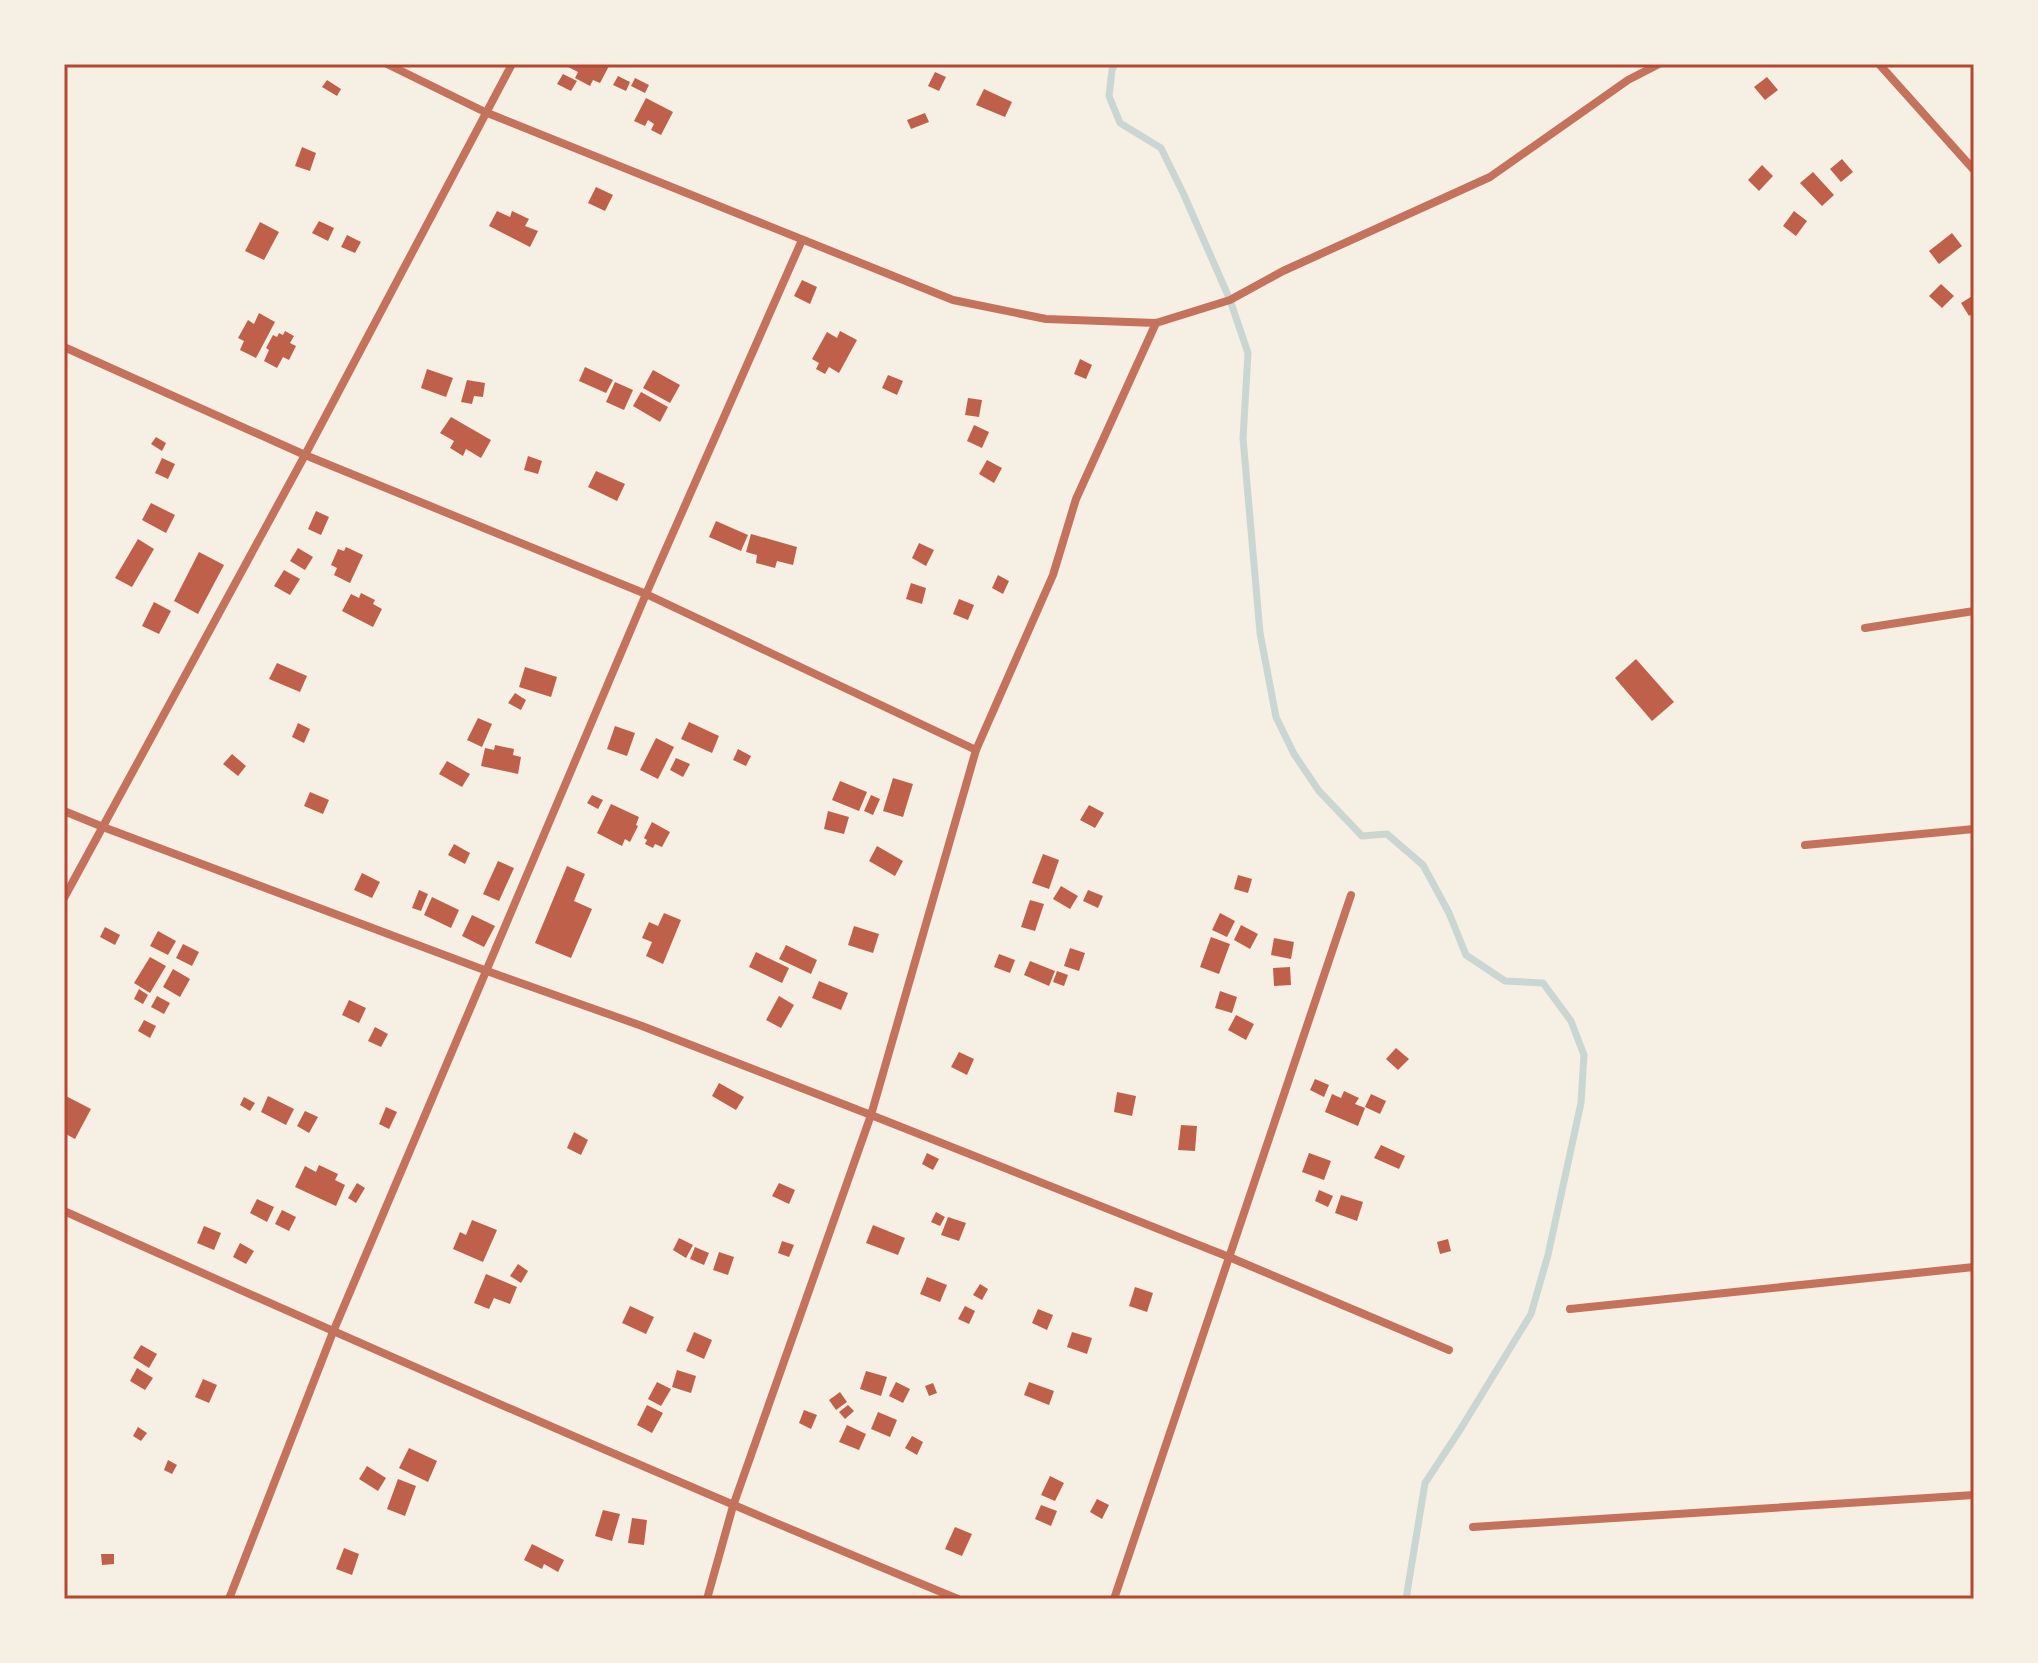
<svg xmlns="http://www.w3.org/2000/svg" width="2038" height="1663" font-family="Quicksand,sans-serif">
<rect width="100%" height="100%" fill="#f6efe4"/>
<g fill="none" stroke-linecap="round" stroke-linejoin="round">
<polyline stroke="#c9d6d2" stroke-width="7" points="1115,64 1112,70 1109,96 1120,123 1161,148 1184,195 1230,300 1248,353 1243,438 1260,633 1276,717 1294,754 1319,791 1362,836 1387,834 1423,865 1449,913 1466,955 1505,981 1543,983 1571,1021 1584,1055 1581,1103 1548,1255 1531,1314 1460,1430 1425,1483 1406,1599"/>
</g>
<g fill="#bf614a">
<polygon points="570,64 604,64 609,66 600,83 593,80 590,86 575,78 578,72 568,67"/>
<polygon points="935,72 946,77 939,91 928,86"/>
<polygon points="563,74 577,81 571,91 557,84"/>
<polygon points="618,76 630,82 626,91 613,85"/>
<polygon points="1767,77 1778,90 1765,100 1754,87"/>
<polygon points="635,78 649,85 645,93 631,86"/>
<polygon points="327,80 341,89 337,96 322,87"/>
<polygon points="984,89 1012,102 1005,117 976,105"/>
<polygon points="646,98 673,112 661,135 651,130 654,124 648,120 645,126 634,121"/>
<polygon points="925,113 929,122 911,129 907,120"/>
<polygon points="302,147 316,153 310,171 295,166"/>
<polygon points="1842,159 1853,172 1841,182 1830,169"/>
<polygon points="1762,165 1773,176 1759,191 1748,180"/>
<polygon points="1813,172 1834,195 1822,206 1800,183"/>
<polygon points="596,187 613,195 605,211 588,203"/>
<polygon points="497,211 510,217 512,211 529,219 525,226 538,231 530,247 489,226"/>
<polygon points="1794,211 1807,221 1796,236 1783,226"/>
<polygon points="319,221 334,228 328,241 312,233"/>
<polygon points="260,222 279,232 264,260 245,251"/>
<polygon points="1952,233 1962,246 1939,264 1929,251"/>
<polygon points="347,235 361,242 355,253 341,247"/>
<polygon points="802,280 817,287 810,304 794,296"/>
<polygon points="1941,284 1954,296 1942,308 1929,296"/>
<polygon points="1974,295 1974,312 1969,316 1961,303"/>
<polygon points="259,313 275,322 256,358 240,350 244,341 238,338 248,320 254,324"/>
<polygon points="285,331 294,336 290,343 296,346 289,360 283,357 277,368 264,361 269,350 266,348 273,335 277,337 279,333 283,335"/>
<polygon points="840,331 857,340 839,373 829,367 825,374 816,369 819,363 812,359 827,332 837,338"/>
<polygon points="1080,359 1092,365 1086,379 1074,374"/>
<polygon points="585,367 613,380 606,393 579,381"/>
<polygon points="427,369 453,378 446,397 421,388"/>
<polygon points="653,370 680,385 670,403 643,388"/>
<polygon points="888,375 903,381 897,395 882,388"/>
<polygon points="467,380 485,383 483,397 474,396 472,404 461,402"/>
<polygon points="615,382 633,390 624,410 606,402"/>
<polygon points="641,392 668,407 660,422 633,406"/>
<polygon points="968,398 982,400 979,417 965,415"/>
<polygon points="451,417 491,440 481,458 466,449 463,456 450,448 454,441 440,433"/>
<polygon points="974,425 989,432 982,448 967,441"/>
<polygon points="156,437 166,443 162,451 151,444"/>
<polygon points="528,456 542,461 538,474 524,470"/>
<polygon points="162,458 175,464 168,479 155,473"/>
<polygon points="987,460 1002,468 994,483 979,474"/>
<polygon points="596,471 625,484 617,501 588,487"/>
<polygon points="151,503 175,515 166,533 142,520"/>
<polygon points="316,511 329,517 321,535 308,529"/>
<polygon points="716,521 748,535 741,551 709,537"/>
<polygon points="751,534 797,547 793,565 777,561 775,568 756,563 757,555 746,552"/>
<polygon points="138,539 154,549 132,587 115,578"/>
<polygon points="919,543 934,550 926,566 912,558"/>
<polygon points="346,547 363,555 350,583 334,575 337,568 331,565 338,549 344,551"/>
<polygon points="298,548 313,557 305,570 290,561"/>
<polygon points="199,552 224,565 198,614 174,601"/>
<polygon points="284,570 300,579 290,595 274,586"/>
<polygon points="998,575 1009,581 1003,594 992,588"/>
<polygon points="911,583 926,588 922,604 906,599"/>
<polygon points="361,593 375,600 373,604 382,609 373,627 342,611 351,594 359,598"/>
<polygon points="959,599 974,605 968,620 953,614"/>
<polygon points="154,602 171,611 159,634 142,626"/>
<polygon points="1636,659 1674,702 1652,721 1615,678"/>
<polygon points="277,663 307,676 300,692 269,679"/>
<polygon points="525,667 557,677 551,697 519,687"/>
<polygon points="515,693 526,700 521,710 508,703"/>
<polygon points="478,718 492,724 482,747 467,740"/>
<polygon points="689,722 719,736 712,753 681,739"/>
<polygon points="298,723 310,729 304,743 292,737"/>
<polygon points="615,726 635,733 627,756 607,749"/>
<polygon points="656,738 674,747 658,779 640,770"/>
<polygon points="495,745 514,749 513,755 521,757 518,774 481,766 485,748 494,750"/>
<polygon points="738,749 751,756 746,766 733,760"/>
<polygon points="232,754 246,766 238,776 223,764"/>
<polygon points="676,758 690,764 683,777 670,770"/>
<polygon points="447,761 470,774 462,787 439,774"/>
<polygon points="893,778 913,784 903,817 883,811"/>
<polygon points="840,781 867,792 859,811 832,800"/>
<polygon points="310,792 329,800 323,814 304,806"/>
<polygon points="592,795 603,800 598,809 587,803"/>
<polygon points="871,795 880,799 873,815 864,811"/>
<polygon points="611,804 639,817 636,825 638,826 630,842 625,839 622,846 597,833"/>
<polygon points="1089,805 1104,813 1095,828 1080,820"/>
<polygon points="828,811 849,817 844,834 824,829"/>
<polygon points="652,822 670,832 662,847 655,844 653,848 645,844 647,840 644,838"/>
<polygon points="454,844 470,853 465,864 448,855"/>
<polygon points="877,846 903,861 895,876 869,861"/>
<polygon points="1043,854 1059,860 1049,889 1032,883"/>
<polygon points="498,861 514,868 499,901 483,894"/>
<polygon points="567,866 585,874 574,901 592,909 571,958 535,943"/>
<polygon points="362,873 380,882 372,898 354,890"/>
<polygon points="1238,875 1252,879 1248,893 1234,889"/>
<polygon points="1061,886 1078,896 1070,909 1053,899"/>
<polygon points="419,890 428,894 421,911 412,908"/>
<polygon points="1088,890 1103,896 1098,908 1083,901"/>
<polygon points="432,897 459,910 451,928 424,915"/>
<polygon points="1030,900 1044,904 1035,931 1021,927"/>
<polygon points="664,913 681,920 663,964 646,956 652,942 642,938 649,922 658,926"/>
<polygon points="1220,913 1235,921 1227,937 1212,930"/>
<polygon points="472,915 495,926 484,947 462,936"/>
<polygon points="1241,925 1258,934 1250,949 1234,940"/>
<polygon points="854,926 879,934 873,953 848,945"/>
<polygon points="105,927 120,935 115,945 100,937"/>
<polygon points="158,931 176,941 168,955 150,946"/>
<polygon points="1211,937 1230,944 1219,974 1200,967"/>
<polygon points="1274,938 1294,942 1291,959 1271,955"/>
<polygon points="183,944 199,952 192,966 176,958"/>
<polygon points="786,945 817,960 811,974 779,959"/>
<polygon points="1070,948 1085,953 1079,971 1064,966"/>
<polygon points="756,952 789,968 782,983 749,967"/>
<polygon points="999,954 1015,960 1010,973 994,967"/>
<polygon points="150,957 166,966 150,993 134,983"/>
<polygon points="1030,961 1055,971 1049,986 1024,975"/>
<polygon points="1290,967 1291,985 1274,986 1273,968"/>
<polygon points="173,969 190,979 180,997 163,987"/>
<polygon points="1057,971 1068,975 1064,986 1053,982"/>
<polygon points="819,981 848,993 841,1010 812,998"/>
<polygon points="139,989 148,995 143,1004 134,999"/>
<polygon points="1220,991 1237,997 1232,1013 1215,1008"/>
<polygon points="157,996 170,1003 164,1014 151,1007"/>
<polygon points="779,996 794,1005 781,1028 766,1020"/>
<polygon points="349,1000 366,1008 359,1023 342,1015"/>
<polygon points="1236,1015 1254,1024 1246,1040 1228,1030"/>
<polygon points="144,1020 156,1026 150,1038 138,1031"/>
<polygon points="375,1027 388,1034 381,1047 368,1041"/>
<polygon points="1396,1048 1409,1059 1398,1070 1386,1059"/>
<polygon points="959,1052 974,1059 967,1075 951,1067"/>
<polygon points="1315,1079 1329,1085 1324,1097 1310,1090"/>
<polygon points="719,1083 744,1097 736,1110 712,1096"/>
<polygon points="1344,1091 1359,1098 1355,1104 1365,1108 1358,1126 1325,1112 1332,1094 1341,1098"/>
<polygon points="1117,1092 1136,1096 1132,1116 1114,1112"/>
<polygon points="1371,1094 1386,1101 1380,1114 1365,1107"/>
<polygon points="64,1095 91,1109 75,1139 64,1133"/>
<polygon points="268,1096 294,1109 286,1125 261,1112"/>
<polygon points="244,1097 255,1103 250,1111 240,1105"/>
<polygon points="386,1107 397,1112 389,1129 379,1124"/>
<polygon points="305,1111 318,1117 309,1133 297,1126"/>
<polygon points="1181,1125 1197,1126 1195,1151 1178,1150"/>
<polygon points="574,1132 588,1140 581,1155 567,1148"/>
<polygon points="1381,1145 1405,1156 1399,1169 1374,1158"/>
<polygon points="927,1153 939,1159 933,1170 922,1164"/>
<polygon points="1309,1153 1331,1161 1324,1180 1302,1172"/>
<polygon points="319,1165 338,1174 335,1180 345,1185 336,1206 295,1187 305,1166 316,1172"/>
<polygon points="357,1183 365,1188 356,1203 348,1198"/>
<polygon points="779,1183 795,1190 789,1204 772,1196"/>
<polygon points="1319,1190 1333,1196 1328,1207 1315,1201"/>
<polygon points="1341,1195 1363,1202 1357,1221 1335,1213"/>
<polygon points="257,1199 274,1207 267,1222 250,1213"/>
<polygon points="282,1210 296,1217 289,1231 275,1224"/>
<polygon points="936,1212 945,1217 940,1226 931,1222"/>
<polygon points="948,1217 966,1223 959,1241 941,1235"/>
<polygon points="472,1220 497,1230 483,1262 453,1249 460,1232 466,1235"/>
<polygon points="873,1225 905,1238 898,1255 866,1243"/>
<polygon points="204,1226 221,1233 214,1250 197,1243"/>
<polygon points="679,1238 693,1245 686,1258 673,1250"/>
<polygon points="1448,1239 1451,1251 1440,1254 1437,1242"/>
<polygon points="782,1241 794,1245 789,1257 778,1253"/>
<polygon points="240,1243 254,1251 246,1264 233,1257"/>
<polygon points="695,1247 709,1253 704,1265 690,1259"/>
<polygon points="719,1252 734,1257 728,1275 713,1270"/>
<polygon points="518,1264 528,1271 521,1283 510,1276"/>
<polygon points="486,1274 517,1287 510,1304 494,1298 489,1309 474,1303"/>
<polygon points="927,1277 947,1285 940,1302 920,1294"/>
<polygon points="980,1284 988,1289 982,1300 973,1295"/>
<polygon points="1135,1287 1153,1293 1147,1312 1129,1306"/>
<polygon points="630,1306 654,1317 646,1334 622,1323"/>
<polygon points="965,1306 975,1311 969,1324 958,1319"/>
<polygon points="1038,1309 1053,1315 1047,1330 1032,1323"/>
<polygon points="694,1332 712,1340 704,1359 686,1351"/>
<polygon points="1072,1332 1092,1338 1087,1354 1067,1347"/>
<polygon points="141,1345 157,1354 149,1368 133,1358"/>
<polygon points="137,1368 153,1378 145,1390 130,1381"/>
<polygon points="677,1370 696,1376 691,1393 672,1387"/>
<polygon points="866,1371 887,1377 881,1396 860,1389"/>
<polygon points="203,1379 217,1385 209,1403 195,1397"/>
<polygon points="657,1382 671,1389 661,1406 648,1399"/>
<polygon points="896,1382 910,1389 903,1403 889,1396"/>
<polygon points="1029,1382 1054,1391 1049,1405 1024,1395"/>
<polygon points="933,1383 937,1393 929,1396 925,1386"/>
<polygon points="840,1392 847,1402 836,1410 829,1400"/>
<polygon points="647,1405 663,1413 652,1433 637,1425"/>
<polygon points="848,1405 854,1411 845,1419 839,1412"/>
<polygon points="804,1410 817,1415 811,1429 799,1423"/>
<polygon points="878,1412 897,1420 890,1437 871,1429"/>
<polygon points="847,1425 866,1434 859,1450 839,1442"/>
<polygon points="138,1427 147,1433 141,1441 133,1436"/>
<polygon points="912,1436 923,1442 917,1455 905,1448"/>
<polygon points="409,1448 437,1461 428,1482 399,1468"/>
<polygon points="168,1460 177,1465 172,1474 164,1470"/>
<polygon points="367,1466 386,1478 378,1491 359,1479"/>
<polygon points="1050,1476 1064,1483 1055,1501 1041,1495"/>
<polygon points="398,1479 416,1486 405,1516 387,1509"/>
<polygon points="1097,1499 1109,1505 1102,1519 1090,1512"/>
<polygon points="1041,1505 1057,1511 1051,1526 1035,1519"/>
<polygon points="603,1510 620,1514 612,1541 595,1536"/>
<polygon points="632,1518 647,1520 644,1545 628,1543"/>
<polygon points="955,1527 972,1534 962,1556 945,1549"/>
<polygon points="532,1544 564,1560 558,1572 544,1564 542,1569 524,1560"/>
<polygon points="344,1548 359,1554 352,1575 336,1569"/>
<polygon points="101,1554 114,1554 114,1564 102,1565"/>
</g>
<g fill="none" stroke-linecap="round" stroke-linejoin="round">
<g stroke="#c5725c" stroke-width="8">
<polyline points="387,64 485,112 953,300 1046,319 1156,323 1230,300 1283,271 1490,177 1628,80 1659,64"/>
<polyline points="1879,64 1974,170"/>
<polyline points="64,347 305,455 646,594 976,750"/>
<polyline points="1865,628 1974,611"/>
<polyline points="64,811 103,827 487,971 642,1026 871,1115 1229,1257 1449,1350"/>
<polyline points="1805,845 1974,829"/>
<polyline points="64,898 305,455 512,64"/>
<path d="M64,1211C360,1344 657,1475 958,1599"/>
<polyline points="1570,1309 1974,1267"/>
<polyline points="1473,1527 1974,1495"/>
<polyline points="229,1599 333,1332 646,594 802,240"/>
<polyline points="707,1599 733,1506 871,1115 976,750 1053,575 1076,499 1156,323"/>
<polyline points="1114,1599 1351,895"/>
</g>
</g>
<rect width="2038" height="1663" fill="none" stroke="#f6efe4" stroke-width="132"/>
<rect x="66" y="66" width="1906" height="1531" fill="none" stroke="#b5482f" stroke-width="3"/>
</svg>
